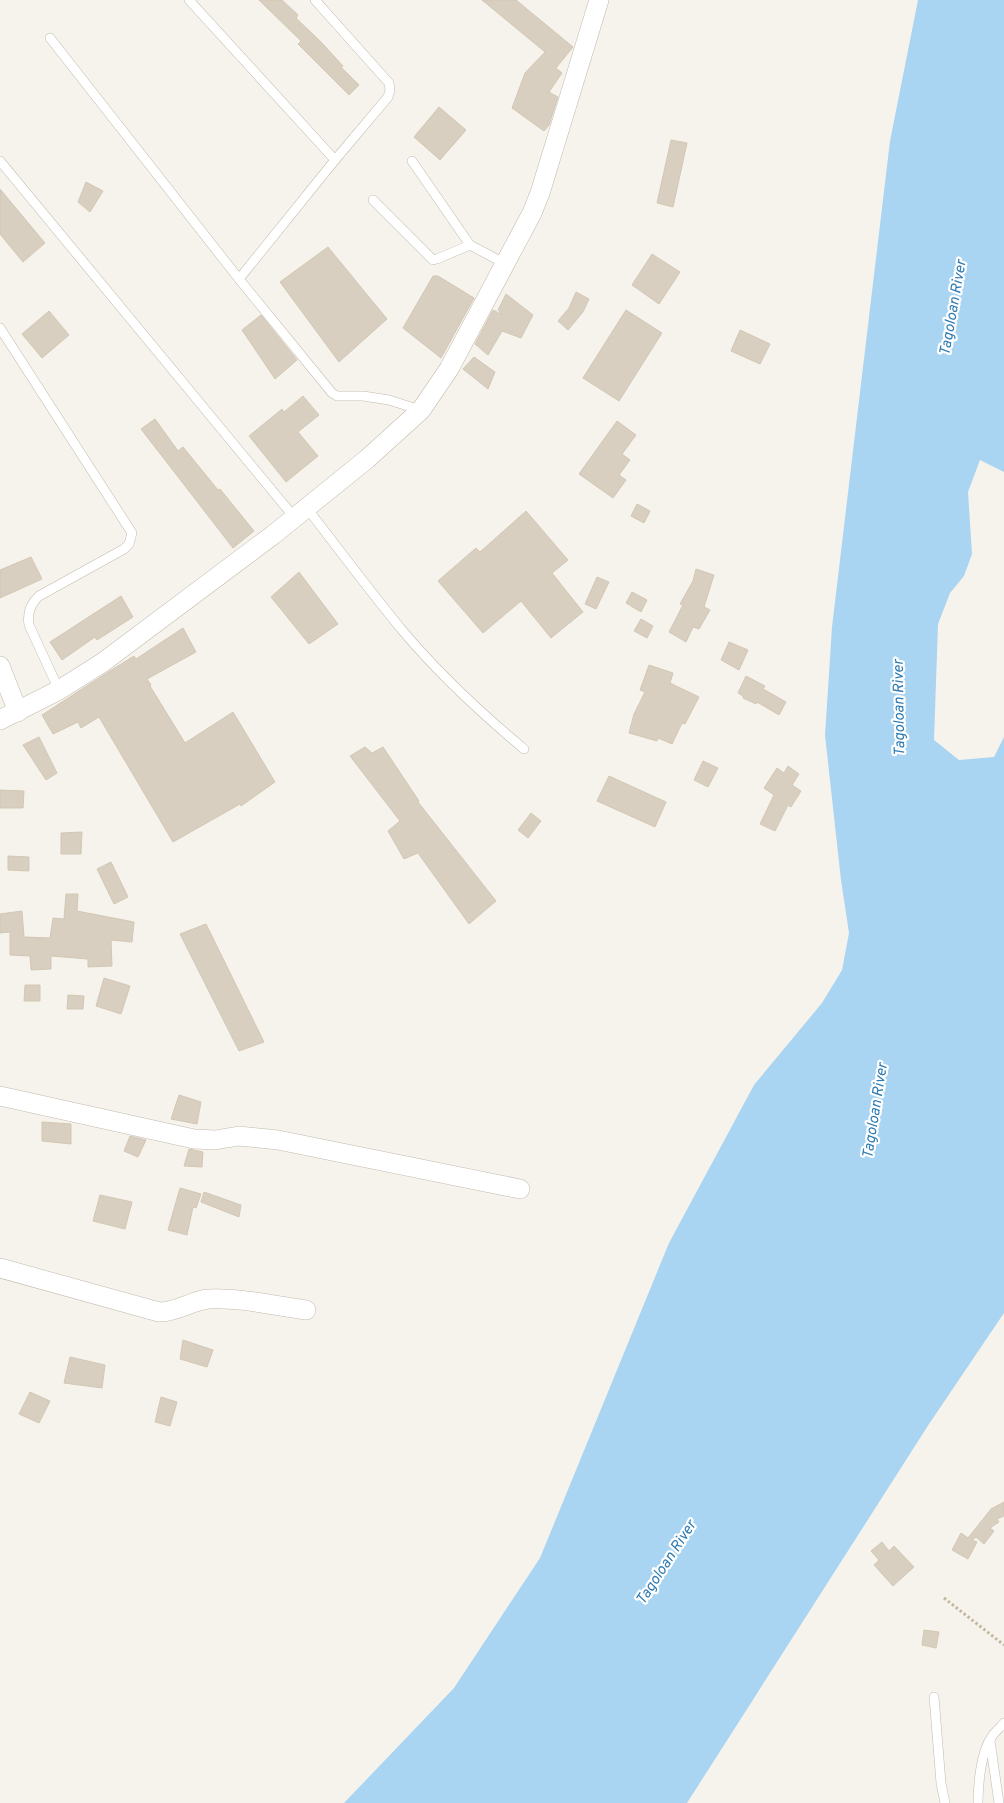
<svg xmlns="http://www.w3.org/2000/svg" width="1004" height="1803" font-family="Overpass,sans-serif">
<rect width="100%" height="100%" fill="#f6f3ec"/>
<polygon fill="#a9d4f2" points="918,0 1004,0 1004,472 980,460 968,492 972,554 964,576 950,593 938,624 934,740 959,760 994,757 1004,737 1004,1313 929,1424 687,1803 344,1803 454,1688 540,1558 669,1243 754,1085 822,1003 842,970 849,933 841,880 825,735 832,627 890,141"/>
<g fill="#d8cfc1" stroke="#d3c7b4">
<polygon points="259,0 282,0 298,15 296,18 321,42 343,66 341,67 359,85 349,95 298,44 301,41"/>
<polygon points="482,0 516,0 573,47 556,68 562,73 549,92 558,97 549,125 544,131 512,108 525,73 545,52"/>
<polygon points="439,107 466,130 440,160 414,137"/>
<polygon points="671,140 687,143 673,207 657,203"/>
<polygon points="86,182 103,191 90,212 78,202"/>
<polygon points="0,189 45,243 23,262 0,234"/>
<polygon points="328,247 387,319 339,362 280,282"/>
<polygon points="652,254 680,272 659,304 632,285"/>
<polygon points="433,276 438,276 474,298 441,358 403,328"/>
<polygon points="576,292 589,299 583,312 568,330 558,321 569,308"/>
<polygon points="506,294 533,315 521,338 502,331 488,355 475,344 493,310 503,315 498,310"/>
<polygon points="626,310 662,333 619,401 583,378"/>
<polygon points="49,311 69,335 42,358 22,334"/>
<polygon points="261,315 297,360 275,379 242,330"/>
<polygon points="740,330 770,344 760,364 731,351"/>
<polygon points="474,357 495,372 488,389 463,369"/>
<polygon points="303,396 319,415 298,432 318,456 286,482 249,436 282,409 284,412"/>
<polygon points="155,419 178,451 183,447 218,490 220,489 254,531 233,548 141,429"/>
<polygon points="617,421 636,435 622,454 630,460 619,475 626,480 613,498 579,474"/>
<polygon points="637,504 650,511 644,523 631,516"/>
<polygon points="526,511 568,560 552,573 583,612 551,638 521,601 483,633 438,581 476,548 480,552"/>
<polygon points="31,557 42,579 0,598 0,570"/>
<polygon points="696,569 714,575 704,607 710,610 699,629 693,627 686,642 669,632 683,605 680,604 693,581"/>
<polygon points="299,572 338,624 309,644 271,597"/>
<polygon points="597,577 609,582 596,609 585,604"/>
<polygon points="632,592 647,600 641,612 626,603"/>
<polygon points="121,596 133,617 97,640 95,637 62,660 50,642"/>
<polygon points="641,619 653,626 647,638 634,631"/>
<polygon points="183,628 196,652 147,679 151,685 150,686 185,743 233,712 275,782 241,806 240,804 173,842 99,717 81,728 78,722 53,734 42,715 113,669 134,656 136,659"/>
<polygon points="729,642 748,650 739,670 721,660"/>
<polygon points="649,665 673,673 670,683 699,697 685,724 682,723 672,744 658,738 657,741 629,733 634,714 645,692 640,690"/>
<polygon points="746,676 765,686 763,689 786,702 779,715 757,702 756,704 743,698 743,696 738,693"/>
<polygon points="39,737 57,773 46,780 23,745"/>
<polygon points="365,747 372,753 383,747 419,801 418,802 496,901 469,924 418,853 404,859 388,831 400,821 350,756"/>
<polygon points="703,761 718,768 708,787 694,780"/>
<polygon points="788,766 799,774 792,785 801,791 791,807 788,805 775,831 760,824 774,795 764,788 777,768 784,773"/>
<polygon points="609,776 666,802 655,827 597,801"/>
<polygon points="0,790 24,791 23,808 0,808"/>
<polygon points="531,813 541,821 528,838 518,830"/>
<polygon points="82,832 81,854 61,854 61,833"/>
<polygon points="8,856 29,857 29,871 8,870"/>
<polygon points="111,862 128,897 114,904 97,869"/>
<polygon points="66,894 78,894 77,911 134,922 132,942 111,940 112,966 88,967 88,959 51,956 51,969 31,970 30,956 10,955 10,932 0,933 0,914 22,911 24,937 50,938 53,918 64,919"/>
<polygon points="206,924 264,1042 239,1051 180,934"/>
<polygon points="104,978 130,986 121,1014 96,1006"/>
<polygon points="25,985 40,985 40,1001 24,1001"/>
<polygon points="68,995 84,996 83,1009 67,1009"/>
<polygon points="179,1095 201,1102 197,1124 171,1119"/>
<polygon points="42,1122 71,1124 71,1144 42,1141"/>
<polygon points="130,1136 146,1140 138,1157 124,1151"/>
<polygon points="189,1149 203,1152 202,1167 184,1166"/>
<polygon points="180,1188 201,1194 196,1208 193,1207 187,1235 168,1230"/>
<polygon points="204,1192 241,1205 239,1217 201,1202"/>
<polygon points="100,1195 132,1202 125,1229 93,1221"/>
<polygon points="183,1340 213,1350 207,1367 180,1359"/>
<polygon points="70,1357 105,1365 102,1388 64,1383"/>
<polygon points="30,1392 50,1401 39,1423 19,1414"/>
<polygon points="161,1397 177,1402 170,1426 155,1422"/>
<polygon points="1004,1502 1004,1516 997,1519 999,1522 990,1528 994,1531 984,1544 976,1537 972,1540 977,1542 968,1559 952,1550 961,1533 968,1538 991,1509"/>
<polygon points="882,1542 889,1551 894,1546 914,1567 893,1586 874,1565 879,1560 871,1551"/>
<polygon points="924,1630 939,1632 936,1648 922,1645"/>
</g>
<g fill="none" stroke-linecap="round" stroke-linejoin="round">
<defs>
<g id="service">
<polyline points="189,0 335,160"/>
<polyline points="50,38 239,279 332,393 337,396 363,396 389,400 420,410"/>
<polyline points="0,161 294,517"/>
<polyline points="412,161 470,245"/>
<polyline points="373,200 433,260 437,259 470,245 506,264"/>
<polyline points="239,279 335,160 388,97 390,90 389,83 315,0"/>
<path d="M0,328L132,533L129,544L124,549L39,596C30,604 27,613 29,625L59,690"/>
<path d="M306,507C338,548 369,590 402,630C439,674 481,713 524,749"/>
<polyline points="934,1697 941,1783 945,1803"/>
<polyline points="990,1741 999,1803"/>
<path d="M978,1803C978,1785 981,1752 991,1738C994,1732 1000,1728 1004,1723"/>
</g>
<g id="minor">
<polyline points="0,666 18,712"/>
<polyline points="0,720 59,690 102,663 273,535 367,459 421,410 449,369 532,213 540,193 599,0"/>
<polyline points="0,1096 194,1139 215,1140 239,1136 278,1140 520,1189"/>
<path d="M0,1268L159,1312C177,1312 191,1301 208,1299C237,1297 276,1306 306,1310"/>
</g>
</defs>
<use href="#service" stroke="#c2bbae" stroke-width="10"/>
<use href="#minor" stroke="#c2bbae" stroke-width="20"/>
<polyline stroke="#c4b79f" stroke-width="3" stroke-dasharray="2.5 2.5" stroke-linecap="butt" points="944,1598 1004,1645"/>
<use href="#service" stroke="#fff" stroke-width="9"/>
<use href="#minor" stroke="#fff" stroke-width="19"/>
</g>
<g text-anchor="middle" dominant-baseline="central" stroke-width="4.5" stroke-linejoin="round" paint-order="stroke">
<g font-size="15" font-style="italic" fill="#2e7ab2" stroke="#fff">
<text transform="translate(954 308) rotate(-80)">Tagoloan River</text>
<text transform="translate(900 708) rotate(-91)">Tagoloan River</text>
<text transform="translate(876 1111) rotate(-81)">Tagoloan River</text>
<text transform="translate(667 1563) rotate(-57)">Tagoloan River</text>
</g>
</g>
</svg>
